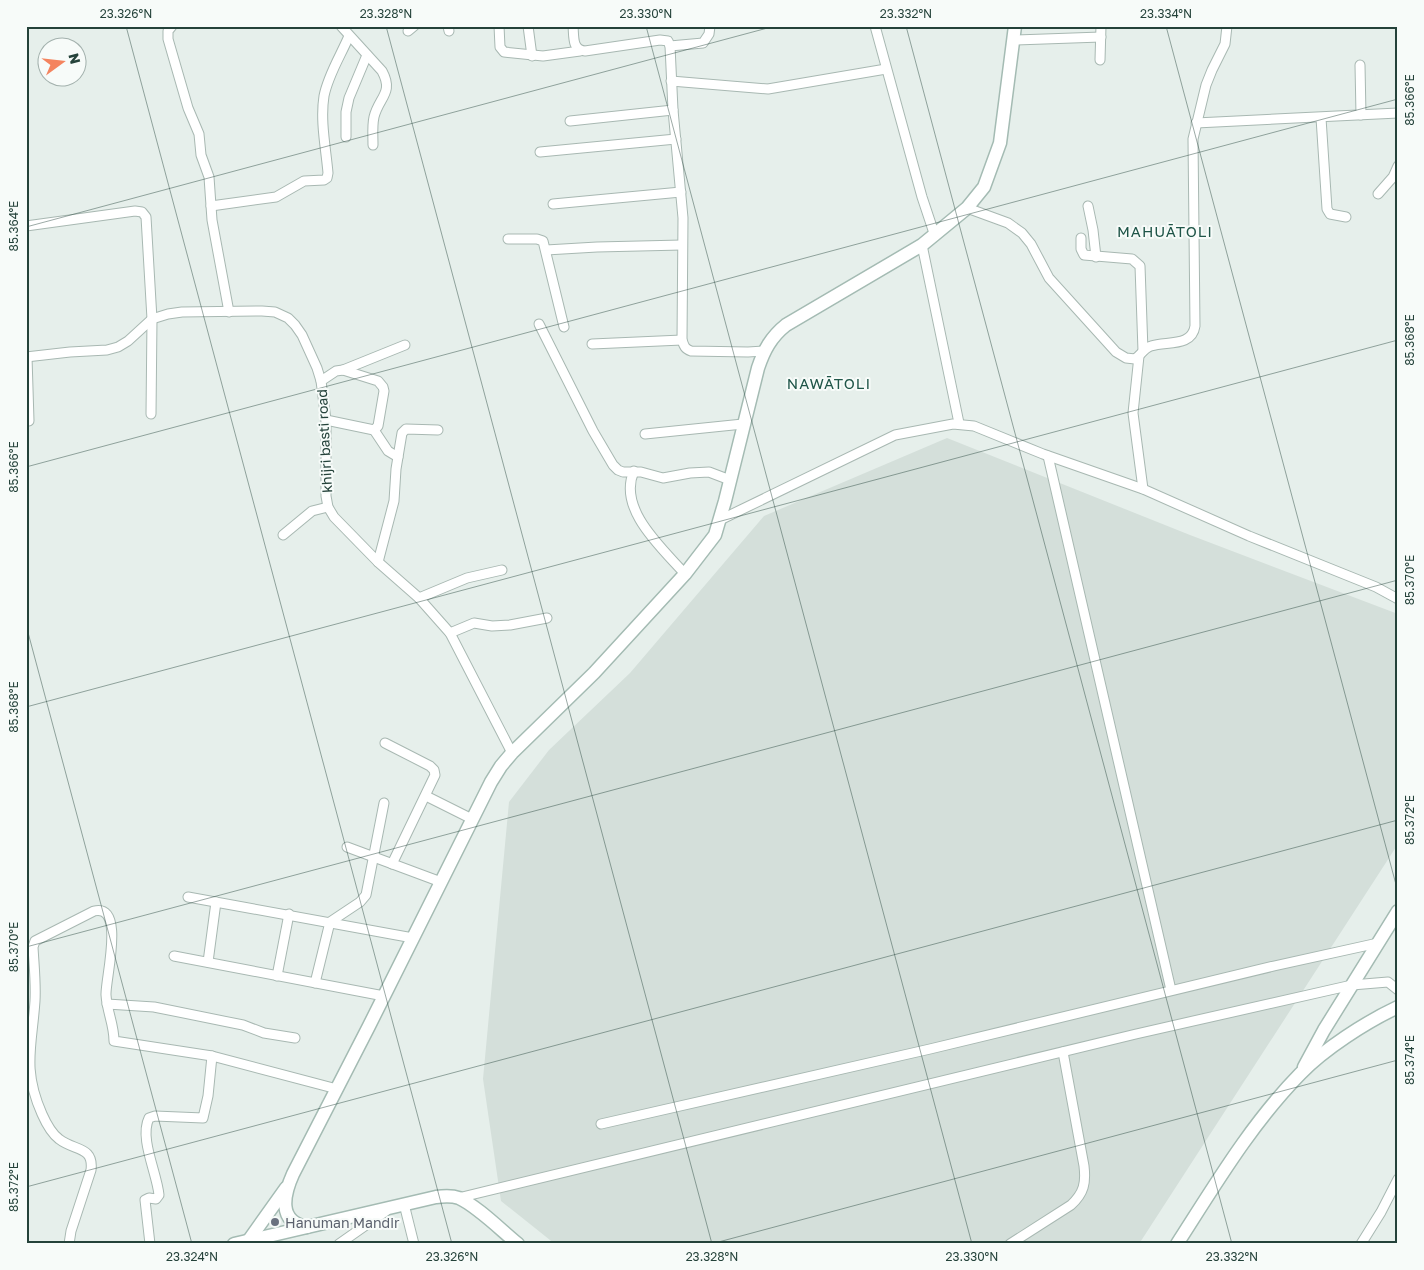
<svg xmlns="http://www.w3.org/2000/svg" width="1424" height="1270" font-family="'Golos Text',sans-serif">
<rect width="100%" height="100%" fill="#e6efeb"/>
<polygon fill="#d4dfda" points="947,438 1190,535 1398,614 1398,844 1139,1244 555,1244 501,1201 483,1079 509,802 549,750 630,673 764,516"/>
<g fill="none" stroke-linecap="round" stroke-linejoin="round">
<defs>
<g id="street">
<polyline points="172,26 168,31 168,39 188,108 199,134 201,155 209,177 212,220 229,312"/>
<path d="M341,26L382,71C394,93 379,97 374,117C372,126 373,136 373,145"/>
<polyline points="448,26 449,31"/>
<polyline points="499,26 500,47 504,52 543,56 580,51"/>
<polyline points="528,26 532,56"/>
<path d="M573,26C574,37 572,50 585,51L660,40L668,41L670,46L673,110L683,218L682,340C684,346 685,349 691,351L748,352L764,351"/>
<polyline points="875,26 922,197 935,236"/>
<polyline points="408,31 414,26"/>
<polyline points="1013,40 1101,37"/>
<polyline points="670,46 703,43 709,34 710,26"/>
<polyline points="1100,60 1101,26"/>
<polyline points="1360,65 1361,115"/>
<polyline points="671,81 768,89 886,69"/>
<polyline points="1321,118 1327,209 1330,214 1346,217"/>
<polyline points="570,121 673,110"/>
<polyline points="1196,123 1398,113"/>
<polyline points="346,137 346,112 349,98 367,55"/>
<polyline points="540,152 676,139"/>
<polyline points="1378,194 1393,177 1398,166"/>
<polyline points="553,204 681,192"/>
<path d="M211,206L276,197L304,181L324,180L327,178L328,173C326,149 320,121 324,96C328,75 341,55 349,36"/>
<polyline points="1088,206 1093,230 1096,257"/>
<path d="M967,208L1008,223L1022,233L1031,244L1049,278L1116,352L1126,358L1135,359C1141,355 1144,348 1151,346C1167,341 1192,347 1195,326L1193,139L1206,85L1212,70L1225,44L1227,26"/>
<polyline points="26,226 135,211 142,212 146,217 152,319 151,414"/>
<polyline points="1081,238 1081,249 1084,255 1132,259 1140,266 1143,351"/>
<polyline points="508,239 537,239 543,241 564,327"/>
<polyline points="922,245 959,423"/>
<polyline points="546,250 597,247 682,245"/>
<polyline points="539,324 593,431 613,465 618,470 623,472 641,472 663,478 690,473 709,472 730,480"/>
<polyline points="592,344 682,340"/>
<polyline points="1139,356 1133,413 1143,489"/>
<polyline points="26,357 70,352 107,350 118,347 128,341 152,319 168,314 182,312 262,311 275,312 288,318 295,325 302,335 317,368 321,381 326,420 326,496 328,507 334,517 378,562 419,598 450,633 512,753"/>
<polyline points="27,357 29,421"/>
<polyline points="343,370 405,345"/>
<polyline points="321,381 336,371 343,370 378,381 383,387 384,391 378,426 374,430 326,420"/>
<polyline points="374,430 388,451 398,457"/>
<polyline points="645,434 743,424"/>
<polyline points="1048,456 1171,990"/>
<path d="M634,471C617,509 662,548 685,574"/>
<polyline points="720,520 895,435 953,424 974,426 1043,454 1143,489 1249,536 1376,587 1398,599"/>
<polyline points="283,535 312,511 328,507"/>
<polyline points="378,562 394,501 396,469 402,433 406,429 438,430"/>
<polyline points="419,598 467,578 502,570"/>
<polyline points="450,633 474,623 492,626 510,625 547,618"/>
<polyline points="385,743 430,766 434,770 435,775 392,864"/>
<polyline points="426,796 472,819"/>
<polyline points="347,847 441,882"/>
<polyline points="188,897 413,938"/>
<polyline points="174,956 384,996"/>
<polyline points="208,962 216,902"/>
<polyline points="277,976 289,914"/>
<polyline points="315,983 330,922 360,902 366,895 384,803"/>
<polyline points="107,1004 154,1007 243,1025 264,1033 295,1038"/>
<polyline points="601,1124 930,1049 1274,966 1378,943"/>
<polyline points="458,1198 1136,1034 1352,985 1388,982 1398,990"/>
<polyline points="404,1204 414,1244"/>
<path d="M69,1244L71,1231L91,1170C94,1146 74,1151 59,1139C51,1133 46,1123 42,1114C22,1069 32,1046 35,1001C36,983 34,965 33,947L35,941L94,911C126,903 105,980 106,995C107,1012 114,1024 114,1041L212,1056L337,1089"/>
<path d="M150,1244L145,1200L149,1198L156,1199L159,1195C157,1173 139,1138 149,1118L155,1116L203,1118L208,1096L212,1056"/>
<polyline points="339,1244 386,1211"/>
<path d="M1010,1244L1071,1205C1084,1193 1086,1183 1084,1166L1063,1052"/>
<polyline points="1361,1244 1381,1212 1398,1179"/>
</g>
<g id="secondary">
<polyline points="1304,1067 1324,1030 1398,911"/>
<path d="M307,1227C277,1222 284,1194 293,1174L369,1026L491,782L501,766L512,753L594,673L685,574L715,535L725,501L758,368C764,350 771,337 786,325L922,245L967,208L984,187L1000,143L1015,26"/>
<polyline points="249,1240 286,1188"/>
<path d="M234,1244L436,1197C443,1196 451,1195 459,1198C477,1206 502,1231 518,1244"/>
<path d="M1177,1244C1215,1185 1251,1124 1300,1074C1324,1049 1366,1022 1398,1007"/>
</g>
</defs>
<use href="#street" stroke="#a8b8b2" stroke-width="11"/>
<use href="#secondary" stroke="#a4bbb3" stroke-width="15"/>
<use href="#street" stroke="#fff" stroke-width="9"/>
<use href="#secondary" stroke="#fff" stroke-width="12"/>
</g>
<path fill="none" stroke="#24423a" stroke-width="1" stroke-opacity="0.45" d="M126,26L452,1244M386,26L712,1244M646,26L972,1244M906,26L1232,1244M1166,26L1398,892M26,227L775,26M26,467L1398,99M26,625L192,1244M26,707L1398,340M26,947L1398,580M26,1187L1398,820M711,1244L1398,1060"/>
<circle fill="#6b7280" stroke="#f7fbf9" stroke-width="2" cx="275" cy="1222" r="5"/>
<g text-anchor="middle" dominant-baseline="central" stroke-width="4" stroke-linejoin="round" paint-order="stroke">
<g font-size="14" fill="#24423a" stroke="#f7fbf9">
<text transform="translate(324 441) rotate(-93)">khijri basti road</text>
</g>
<g font-size="14" fill="#5b616d" stroke="#f7fbf9" text-anchor="start">
<text x="285" y="1222">Hanuman Mandir</text>
</g>
<g font-size="15" letter-spacing="1" fill="#1f5548" stroke="#f7fbf9">
<text x="1165" y="231">MAHUĀTOLI</text>
<text x="829" y="383">NAWĀTOLI</text>
</g>
</g>
<rect width="1424" height="1270" fill="none" stroke="#f7fbf9" stroke-width="55"/>
<g transform="translate(62 62) rotate(75)"><circle r="24" fill="#f7fbf9" stroke="#a3b1ad"/>
<path d="M0-4L9 19L0 12L-9 19Z" fill="#f4845f"/>
<text y="-8" font-size="14" font-weight="bold" text-anchor="middle" fill="#24423a">N</text>
</g>
<rect x="28" y="28" width="1368" height="1214" fill="none" stroke="#24423a" stroke-width="2"/>
<g font-size="12" text-anchor="middle" fill="#24423a">
<text x="126" y="18">23.326°N</text>
<text x="386" y="18">23.328°N</text>
<text x="646" y="18">23.330°N</text>
<text x="906" y="18">23.332°N</text>
<text x="1166" y="18">23.334°N</text>
<text transform="translate(1410 100) rotate(-90)" y="4">85.366°E</text>
<text transform="translate(14 226) rotate(-90)" y="4">85.364°E</text>
<text transform="translate(1410 340) rotate(-90)" y="4">85.368°E</text>
<text transform="translate(14 467) rotate(-90)" y="4">85.366°E</text>
<text transform="translate(1410 580) rotate(-90)" y="4">85.370°E</text>
<text transform="translate(14 707) rotate(-90)" y="4">85.368°E</text>
<text transform="translate(1410 820) rotate(-90)" y="4">85.372°E</text>
<text transform="translate(14 947) rotate(-90)" y="4">85.370°E</text>
<text transform="translate(1410 1060) rotate(-90)" y="4">85.374°E</text>
<text transform="translate(14 1187) rotate(-90)" y="4">85.372°E</text>
<text x="192" y="1261">23.324°N</text>
<text x="452" y="1261">23.326°N</text>
<text x="712" y="1261">23.328°N</text>
<text x="972" y="1261">23.330°N</text>
<text x="1232" y="1261">23.332°N</text>
</g>
</svg>
